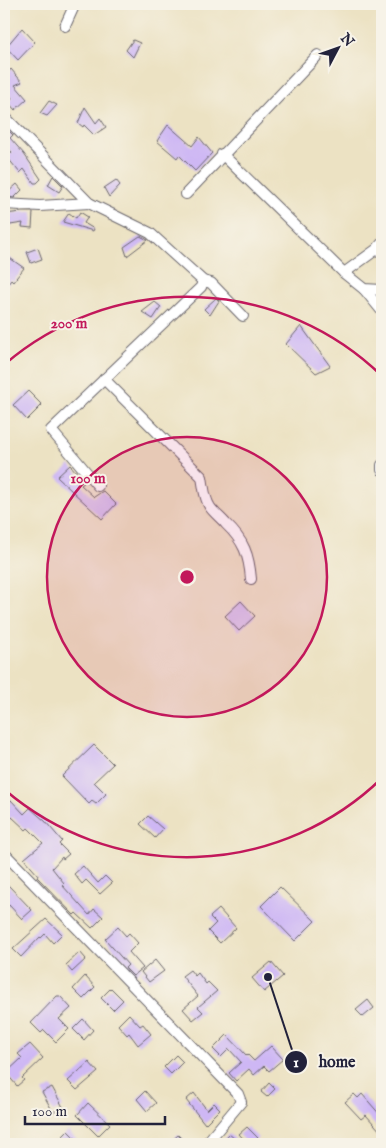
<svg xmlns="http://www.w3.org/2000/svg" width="386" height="1148" font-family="'IM FELL English',serif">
<rect width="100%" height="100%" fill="#f7f3e8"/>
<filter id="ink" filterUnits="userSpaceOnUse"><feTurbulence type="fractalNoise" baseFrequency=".02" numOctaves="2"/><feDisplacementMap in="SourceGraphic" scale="10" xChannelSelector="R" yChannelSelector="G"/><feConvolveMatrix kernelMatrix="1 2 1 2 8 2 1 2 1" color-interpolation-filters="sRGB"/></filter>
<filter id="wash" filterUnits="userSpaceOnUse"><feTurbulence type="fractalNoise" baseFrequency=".0096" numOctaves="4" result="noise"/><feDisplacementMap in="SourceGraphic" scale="20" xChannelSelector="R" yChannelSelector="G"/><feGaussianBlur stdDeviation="1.12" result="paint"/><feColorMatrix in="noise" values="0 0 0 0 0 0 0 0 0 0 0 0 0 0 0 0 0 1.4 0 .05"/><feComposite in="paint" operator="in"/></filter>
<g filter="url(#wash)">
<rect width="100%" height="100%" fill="#ece2c3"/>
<g id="blocks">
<g fill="#ceb7f4">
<polygon points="22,28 35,42 18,60 6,47"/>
<polygon points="133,40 140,43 133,57 126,50"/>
<polygon points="11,69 22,82 15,85 27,99 15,110 8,102 12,98 4,88 4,77"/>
<polygon points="49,101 57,105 47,116 40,113"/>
<polygon points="85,107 96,123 100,118 106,127 94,135 84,125 83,127 78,123"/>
<polygon points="168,125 192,146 199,137 212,153 195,171 179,155 177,158 157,141"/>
<polygon points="4,126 13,135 10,138 24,154 41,179 37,183 34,183 24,169 20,173 7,157 12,152 4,145"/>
<polygon points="53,176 63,186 59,192 48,185"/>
<polygon points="116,180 120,185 109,197 104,188"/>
<polygon points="17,184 22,190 14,198 9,197 6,194"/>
<polygon points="22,212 33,212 32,228 22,227 23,223 4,226 4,214"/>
<polygon points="80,212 88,217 84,223 94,229 93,231 63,222 69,213 76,218"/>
<polygon points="140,236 148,240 127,256 124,247"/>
<polygon points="38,248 42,259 31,263 27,252"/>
<polygon points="4,254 24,268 13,282 11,280 4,289"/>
<polygon points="216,298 219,301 210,315 204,309"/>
<polygon points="155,302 161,307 153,319 142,312"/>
<polygon points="301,326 330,366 316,373 286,344"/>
<polygon points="28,391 42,405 27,420 13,405"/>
<polygon points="70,465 85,482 81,485 94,497 103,491 116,504 102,519 57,477"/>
<polygon points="241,601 255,616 239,631 225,616"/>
<polygon points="94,745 113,764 94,782 106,794 96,804 92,801 89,804 62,776"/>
<polygon points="11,800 24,814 30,808 45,821 62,841 59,844 69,854 63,859 62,857 52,868 64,883 62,885 89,915 94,909 103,917 92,928 76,913 74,915 37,877 38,875 24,859 43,843 28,828 26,830 12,817 4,825 4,808"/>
<polygon points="148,816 163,829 155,838 140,824"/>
<polygon points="83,866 98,883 105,876 112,883 100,894 86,880 82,884 74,874"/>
<polygon points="8,885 32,910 22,919 9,905 4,911 4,889"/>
<polygon points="280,887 315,921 295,941 261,906"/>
<polygon points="219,909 236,928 220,943 208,931 216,923 210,917"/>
<polygon points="46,919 62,934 53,943 45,934 41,938 40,937 21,957 13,949"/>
<polygon points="118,927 126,936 129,933 138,943 129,952 143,968 133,976 125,968 128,965 105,939"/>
<polygon points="80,952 86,959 72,972 66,965"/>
<polygon points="155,960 164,971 149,982 141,972"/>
<polygon points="271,962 283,976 264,992 252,978"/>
<polygon points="190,970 195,976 198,973 206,984 208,982 217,991 198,1007 203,1012 193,1020 183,1009 198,996 182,976"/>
<polygon points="85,976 95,987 83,999 73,989"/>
<polygon points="111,988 123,1000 113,1010 101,998"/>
<polygon points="57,996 60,996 71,1008 59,1019 69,1029 56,1042 44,1030 41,1033 31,1023"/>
<polygon points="368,1000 374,1008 363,1017 356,1010"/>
<polygon points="129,1014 140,1026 143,1024 151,1034 138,1045 129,1033 127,1035 118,1025"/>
<polygon points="83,1019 93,1030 84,1040 73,1029"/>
<polygon points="227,1035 247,1056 248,1055 254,1061 271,1046 283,1059 269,1071 264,1066 254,1075 249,1069 236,1081 229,1073 241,1062 229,1049 221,1057 213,1049"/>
<polygon points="30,1044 43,1058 22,1078 24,1080 17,1086 6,1073 22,1058 18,1054"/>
<polygon points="176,1055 183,1062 171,1074 164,1067"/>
<polygon points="89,1062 98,1072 77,1090 68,1081"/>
<polygon points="269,1083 275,1089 267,1097 261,1092"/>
<polygon points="52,1087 63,1107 53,1112 42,1092"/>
<polygon points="145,1091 156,1103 147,1111 137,1099"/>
<polygon points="194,1093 207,1110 214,1103 220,1109 205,1124 186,1100"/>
<polygon points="354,1094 358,1098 362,1094 382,1117 382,1133 366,1115 361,1119 345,1102"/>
<polygon points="88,1103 110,1124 98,1136 77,1115"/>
<polygon points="247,1127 258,1138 251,1144 248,1144 239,1134"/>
<polygon points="68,1131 81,1144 55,1144"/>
<polygon points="229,1134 241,1144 220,1144"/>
<polygon points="178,1135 187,1144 168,1144"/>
</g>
</g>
</g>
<g filter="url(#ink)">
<use href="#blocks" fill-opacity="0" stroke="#69656b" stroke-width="1"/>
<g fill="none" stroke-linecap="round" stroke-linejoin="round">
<defs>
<g id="minor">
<polyline points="65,26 75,4"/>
<polyline points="4,116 89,203 150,233 203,281 211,283 243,316"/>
<polyline points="222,154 344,273"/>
<polyline points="186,194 318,55"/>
<polyline points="4,204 40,206 89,203"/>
<polyline points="382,243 377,249 344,273 364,289 382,290"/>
<polyline points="364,289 382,311"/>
<path d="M104,379L202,477C204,487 204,498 210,507C214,513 221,518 226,524C244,541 249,555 251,579"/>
<polyline points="382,465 382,470"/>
<polyline points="98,486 51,430 201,287 203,281"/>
<polyline points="4,853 238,1094 241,1102 206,1144"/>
</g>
</defs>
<use href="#minor" stroke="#69656b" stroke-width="12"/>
<use href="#minor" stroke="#fff" stroke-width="10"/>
</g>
</g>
<circle cx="187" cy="577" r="140" fill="#c2185b" fill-opacity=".12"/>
<g fill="none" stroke="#c2185b" stroke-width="2.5">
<circle cx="187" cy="577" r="140"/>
<path d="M382 778A280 280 0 0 1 5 790M5 364A280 280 0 0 1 382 376"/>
</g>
<circle cx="187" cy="577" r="8" fill="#c2185b" stroke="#f7f3e8" stroke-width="2.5"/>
<g font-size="15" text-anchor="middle" font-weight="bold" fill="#c2185b" stroke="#f7f3e8" stroke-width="4" stroke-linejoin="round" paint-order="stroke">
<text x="69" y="328">200 m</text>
<text x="88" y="483">100 m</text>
</g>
<path fill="none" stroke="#22223b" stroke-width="2" d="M268 977L296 1062"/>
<g fill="#22223b" stroke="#f7f3e8" stroke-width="2">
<circle cx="268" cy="977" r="5"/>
<circle cx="296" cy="1062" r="12"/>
</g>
<g font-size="15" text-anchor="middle" font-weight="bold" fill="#fff">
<text x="296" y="1067">1</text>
</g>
<g font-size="16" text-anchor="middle" font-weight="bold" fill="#22223b" stroke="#f7f3e8" stroke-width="4" stroke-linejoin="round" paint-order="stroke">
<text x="337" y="1067">home</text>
</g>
<rect width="386" height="1148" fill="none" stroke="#f7f3e8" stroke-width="20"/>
<g transform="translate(338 48) rotate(49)" stroke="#f7f3e8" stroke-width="4" paint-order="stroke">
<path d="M0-4L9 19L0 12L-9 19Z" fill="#22223b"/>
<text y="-8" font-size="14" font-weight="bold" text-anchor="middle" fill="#22223b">N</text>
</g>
<path d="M25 1116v8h140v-8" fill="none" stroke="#22223b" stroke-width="2.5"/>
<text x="32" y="1116" font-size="15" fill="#22223b" stroke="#f7f3e8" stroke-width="4" paint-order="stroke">100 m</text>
</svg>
